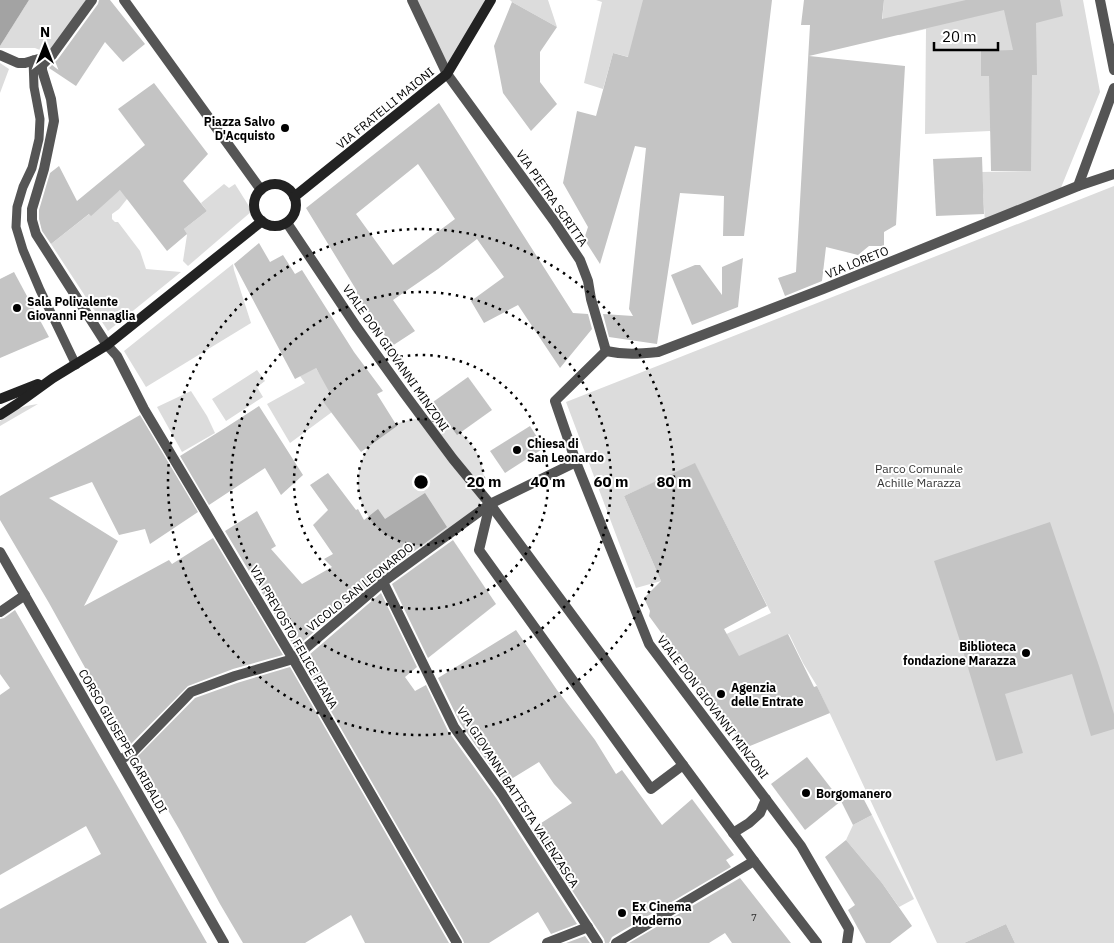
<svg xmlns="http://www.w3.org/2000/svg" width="1114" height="943" font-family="'IBM Plex Sans',sans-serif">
<rect width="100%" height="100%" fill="#fff"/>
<g fill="#dcdcdc">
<polygon points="29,0 92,0 52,55 35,48 0,48 0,46"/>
<polygon points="412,0 491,0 447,74"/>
<polygon points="510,0 548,0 557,27 512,2"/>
<polygon points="596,0 643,0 645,61 613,53 603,89 584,83 602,2"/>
<polygon points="884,0 1083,0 1100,92 1058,195 985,224 982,172 1031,171 990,131 925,134 926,29 900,35 881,34"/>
<polygon points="0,63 9,69 0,93"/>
<polygon points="224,184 229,188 235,184 252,211 188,266 183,261 187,235 184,229 207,211 201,203"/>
<polygon points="125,186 127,199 119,209 112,214 112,219 115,222 118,222 140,251 146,269 181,272 108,331 51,244"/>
<polygon points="1114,186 1114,943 1015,943 1006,924 964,943 937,943 817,686 803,663 789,634 692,678 678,657 771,613 695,464 624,496 661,581 636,588 566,402"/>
<polygon points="233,264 234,270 251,323 146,387 124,351"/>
<polygon points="315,367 333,394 323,400 332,412 290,443 267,404 305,383 300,376"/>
<polygon points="257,370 265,381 257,387 263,397 226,421 212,399"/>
<polygon points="191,391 207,416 215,433 182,452 157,407"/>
<path d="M38,404L0,426V421C14,411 20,406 38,404Z"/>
<polygon points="872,815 914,899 899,907 882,883 846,840 853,825"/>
</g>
<polygon fill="#a3a3a3" points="0,0 29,0 0,46"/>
<g fill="#c4c4c4" fill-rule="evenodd">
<polygon points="99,0 110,0 145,44 123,62 105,42 76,86 49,68 58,59 98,4"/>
<polygon points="643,0 772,0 744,236 723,236 724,196 680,193 657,344 609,337 603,314 633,316 629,309 646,148 635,146 600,264 584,239 588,227 563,183 577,111 596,116 613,53 628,57"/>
<polygon points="804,0 884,0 882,19 966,0 1060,0 1063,16 1036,23 1037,75 1032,75 1031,171 991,171 989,76 981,76 981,51 1013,50 1004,10 809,56 905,66 896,225 884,232 884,246 869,246 858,255 826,247 822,281 785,296 778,278 796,272 810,25 801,25"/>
<polygon points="512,2 557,27 540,52 540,82 557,104 531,131 503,93 494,46"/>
<polygon points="154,83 208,154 183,181 207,211 184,229 187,234 167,251 120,190 91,216 89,214 51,244 42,231 39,219 39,210 50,173 59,166 77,201 145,145 118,109"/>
<path d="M439,103L573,313L588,314L592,329L560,368L518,305L484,323L471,301L504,277L477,239L438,269L393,300L415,331L392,346L357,296V291L306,208ZM418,164L455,219L393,265L356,214Z"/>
<polygon points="982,157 984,214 936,216 933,159"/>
<polygon points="259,243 270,262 283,255 295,274 302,270 354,352 383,391 377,394 397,426 361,452 322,400 331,395 316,368 295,379 234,264"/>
<polygon points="743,258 738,307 692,325 671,275 695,265 700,265 722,295 722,267"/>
<polygon points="14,272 49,337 0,358 0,279"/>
<polygon points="468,377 492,410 457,435 433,402"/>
<polygon points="259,406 303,475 281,495 265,468 209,505 180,456 225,428"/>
<polygon points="140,415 198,512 150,544 145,529 119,535 92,482 49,498 118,541 84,606 169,560 172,564 213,538 283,655 233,669 188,686 131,744 93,682 49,603 0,520 0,496"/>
<polygon points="530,426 544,448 505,473 490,451"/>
<polygon points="695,463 767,606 724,629 739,656 788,634 814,687 817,686 830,713 745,748 649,616 650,611 644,598 661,581 624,496"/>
<polygon points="328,473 356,510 358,509 364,520 378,509 385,519 425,493 447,527 379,577 295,648 225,531 257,511 276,546 271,549 302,584 332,567 324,559 333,554 313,525 328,510 310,485"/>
<polygon points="1050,522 1099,666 1114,714 1114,729 1091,736 1072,674 1005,694 1023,753 996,761 960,641 934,561"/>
<polygon points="453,540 496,604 428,658 392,584"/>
<polygon points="381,593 417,667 405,677 415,691 426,685 448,731 496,798 577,924 551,934 538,912 489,943 464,943 463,940 302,661"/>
<polygon points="15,610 119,789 207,943 0,943 0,909 101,854 86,826 0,875 0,695 10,688 0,674 0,619 4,618"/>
<polygon points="516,630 557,690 595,740 616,774 622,770 662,825 692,799 734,855 726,860 731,867 612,937 609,943 605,943 604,939 594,924 532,829 572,803 554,784 539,762 503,784 460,723 438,678"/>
<polygon points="290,667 449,943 365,943 351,915 305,943 243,943 220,904 179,829 137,757 195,698 237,683"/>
<polygon points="807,757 841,801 805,830 771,784"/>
<polygon points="860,792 872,815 853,825 841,801"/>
<polygon points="846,840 882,883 912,926 890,943 866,943 848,910 855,905 825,857"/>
<polygon points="740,878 791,943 732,943 725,933 709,943 629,943"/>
<polygon points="1006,924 1015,943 964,943"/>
<polygon points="585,936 590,943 566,943"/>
</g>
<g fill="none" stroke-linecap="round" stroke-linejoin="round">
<polyline stroke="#555" stroke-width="9" points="33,60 34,87 40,119 39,139 32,168 23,187 17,207 16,227 23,250 40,290 76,365"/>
<g stroke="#555" stroke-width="10">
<polyline points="124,0 261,190"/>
<polyline points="412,0 447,74 554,221 580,260 588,281 591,299 606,351"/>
<polyline points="1100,0 1114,70"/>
<polyline points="0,55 18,63 25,63 52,55 92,0"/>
<polyline points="52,55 42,65 42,70 51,99 54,121 44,169 32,209 32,220 36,234 107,345 117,356 144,409 293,659 457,943"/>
<polyline points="1078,186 1114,88"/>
<polyline points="287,223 356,326 404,393 453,459 490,504 754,861 817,943"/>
<polyline points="606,351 555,401 576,462 649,644 801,846 849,929 847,943"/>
<path d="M606,351C625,355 639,354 658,352L823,289L1078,186L1114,174"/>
<polyline points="490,504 479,550 651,789 683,765"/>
<polyline points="0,552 224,943"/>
<polyline points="383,582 454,727 502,794 598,943"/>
<polyline points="0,612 25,595"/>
<polyline points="120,760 133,752 191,692 235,676 293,659 383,582 490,504 576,462"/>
<polyline points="733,833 749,823 760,813 766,799"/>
<polyline points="547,943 588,927"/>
<polyline points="616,943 754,861"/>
</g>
<g stroke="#222" stroke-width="10">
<circle cx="275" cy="205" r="21"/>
<polyline points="294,197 447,74 491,0"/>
<polyline points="0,399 38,384"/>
<polyline points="0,415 17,404 53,378 107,345 262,221"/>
</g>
</g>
<circle cx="421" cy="482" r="63" fill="#000" fill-opacity=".12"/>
<g fill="none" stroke="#000" stroke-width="2.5" stroke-dasharray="2.5 5">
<circle cx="421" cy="482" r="63"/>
<circle cx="421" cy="482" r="127"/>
<circle cx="421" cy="482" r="190"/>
<circle cx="421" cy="482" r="253"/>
</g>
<g fill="#000" stroke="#fff" stroke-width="2">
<circle cx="285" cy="128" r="5"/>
<circle cx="17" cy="308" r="5"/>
<circle cx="517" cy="450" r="5"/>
<circle cx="1026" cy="653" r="5"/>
<circle cx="721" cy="694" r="5"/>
<circle cx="806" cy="793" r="5"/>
<circle cx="622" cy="913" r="5"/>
</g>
<g text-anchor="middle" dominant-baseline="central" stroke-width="4" stroke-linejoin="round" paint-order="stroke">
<g font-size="10" fill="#313131">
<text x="754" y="917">7</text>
</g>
<g font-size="12" fill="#000" stroke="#fff">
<text transform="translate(385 108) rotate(-39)">VIA FRATELLI MAIONI</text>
<text transform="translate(552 198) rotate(55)">VIA PIETRA SCRITTA</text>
<text transform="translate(857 262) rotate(-22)">VIA LORETO</text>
<text transform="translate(396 358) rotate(55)">VIALE DON GIOVANNI MINZONI</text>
<text transform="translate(360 587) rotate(-39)">VICOLO SAN LEONARDO</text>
<text transform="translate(294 637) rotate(60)">VIA PREVOSTO FELICE PIANA</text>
<text transform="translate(713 707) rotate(53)">VIALE DON GIOVANNI MINZONI</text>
<text transform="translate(123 741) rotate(60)">CORSO GIUSEPPE GARIBALDI</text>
<text transform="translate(518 797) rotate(57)">VIA GIOVANNI BATTISTA VALENZASCA</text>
</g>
<g font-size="12" font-weight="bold" fill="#000" stroke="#fff" text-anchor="start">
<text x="275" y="121" text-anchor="end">Piazza Salvo<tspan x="275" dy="14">D'Acquisto</tspan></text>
<text x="27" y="301">Sala Polivalente<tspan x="27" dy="14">Giovanni Pennaglia</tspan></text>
<text x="527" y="443">Chiesa di<tspan x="527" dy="14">San Leonardo</tspan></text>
<text x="1016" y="646" text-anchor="end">Biblioteca<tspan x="1016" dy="14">fondazione Marazza</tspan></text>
<text x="731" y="687">Agenzia<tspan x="731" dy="14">delle Entrate</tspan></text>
<text x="816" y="793">Borgomanero</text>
<text x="632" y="906">Ex Cinema<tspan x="632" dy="14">Moderno</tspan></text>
</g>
<g font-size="12" fill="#333" stroke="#fff">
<text x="919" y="468">Parco Comunale<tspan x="919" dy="14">Achille Marazza</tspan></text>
</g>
</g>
<circle cx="421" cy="482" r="8" fill="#000" stroke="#fff" stroke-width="2.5"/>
<g font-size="15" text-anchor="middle" font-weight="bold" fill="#000" stroke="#fff" stroke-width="4" stroke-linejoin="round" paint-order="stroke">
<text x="484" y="487">20 m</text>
<text x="548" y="487">40 m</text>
<text x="611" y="487">60 m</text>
<text x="674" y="487">80 m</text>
</g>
<g transform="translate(45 45)" stroke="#ffffff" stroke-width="4" paint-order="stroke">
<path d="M0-4L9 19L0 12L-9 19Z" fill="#000000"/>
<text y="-8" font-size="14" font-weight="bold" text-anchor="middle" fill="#000000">N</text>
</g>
<path d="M934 42v8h64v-8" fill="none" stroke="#000000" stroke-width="2.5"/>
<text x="942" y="42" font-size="15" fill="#000000" stroke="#ffffff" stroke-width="4" paint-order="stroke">20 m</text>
</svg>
